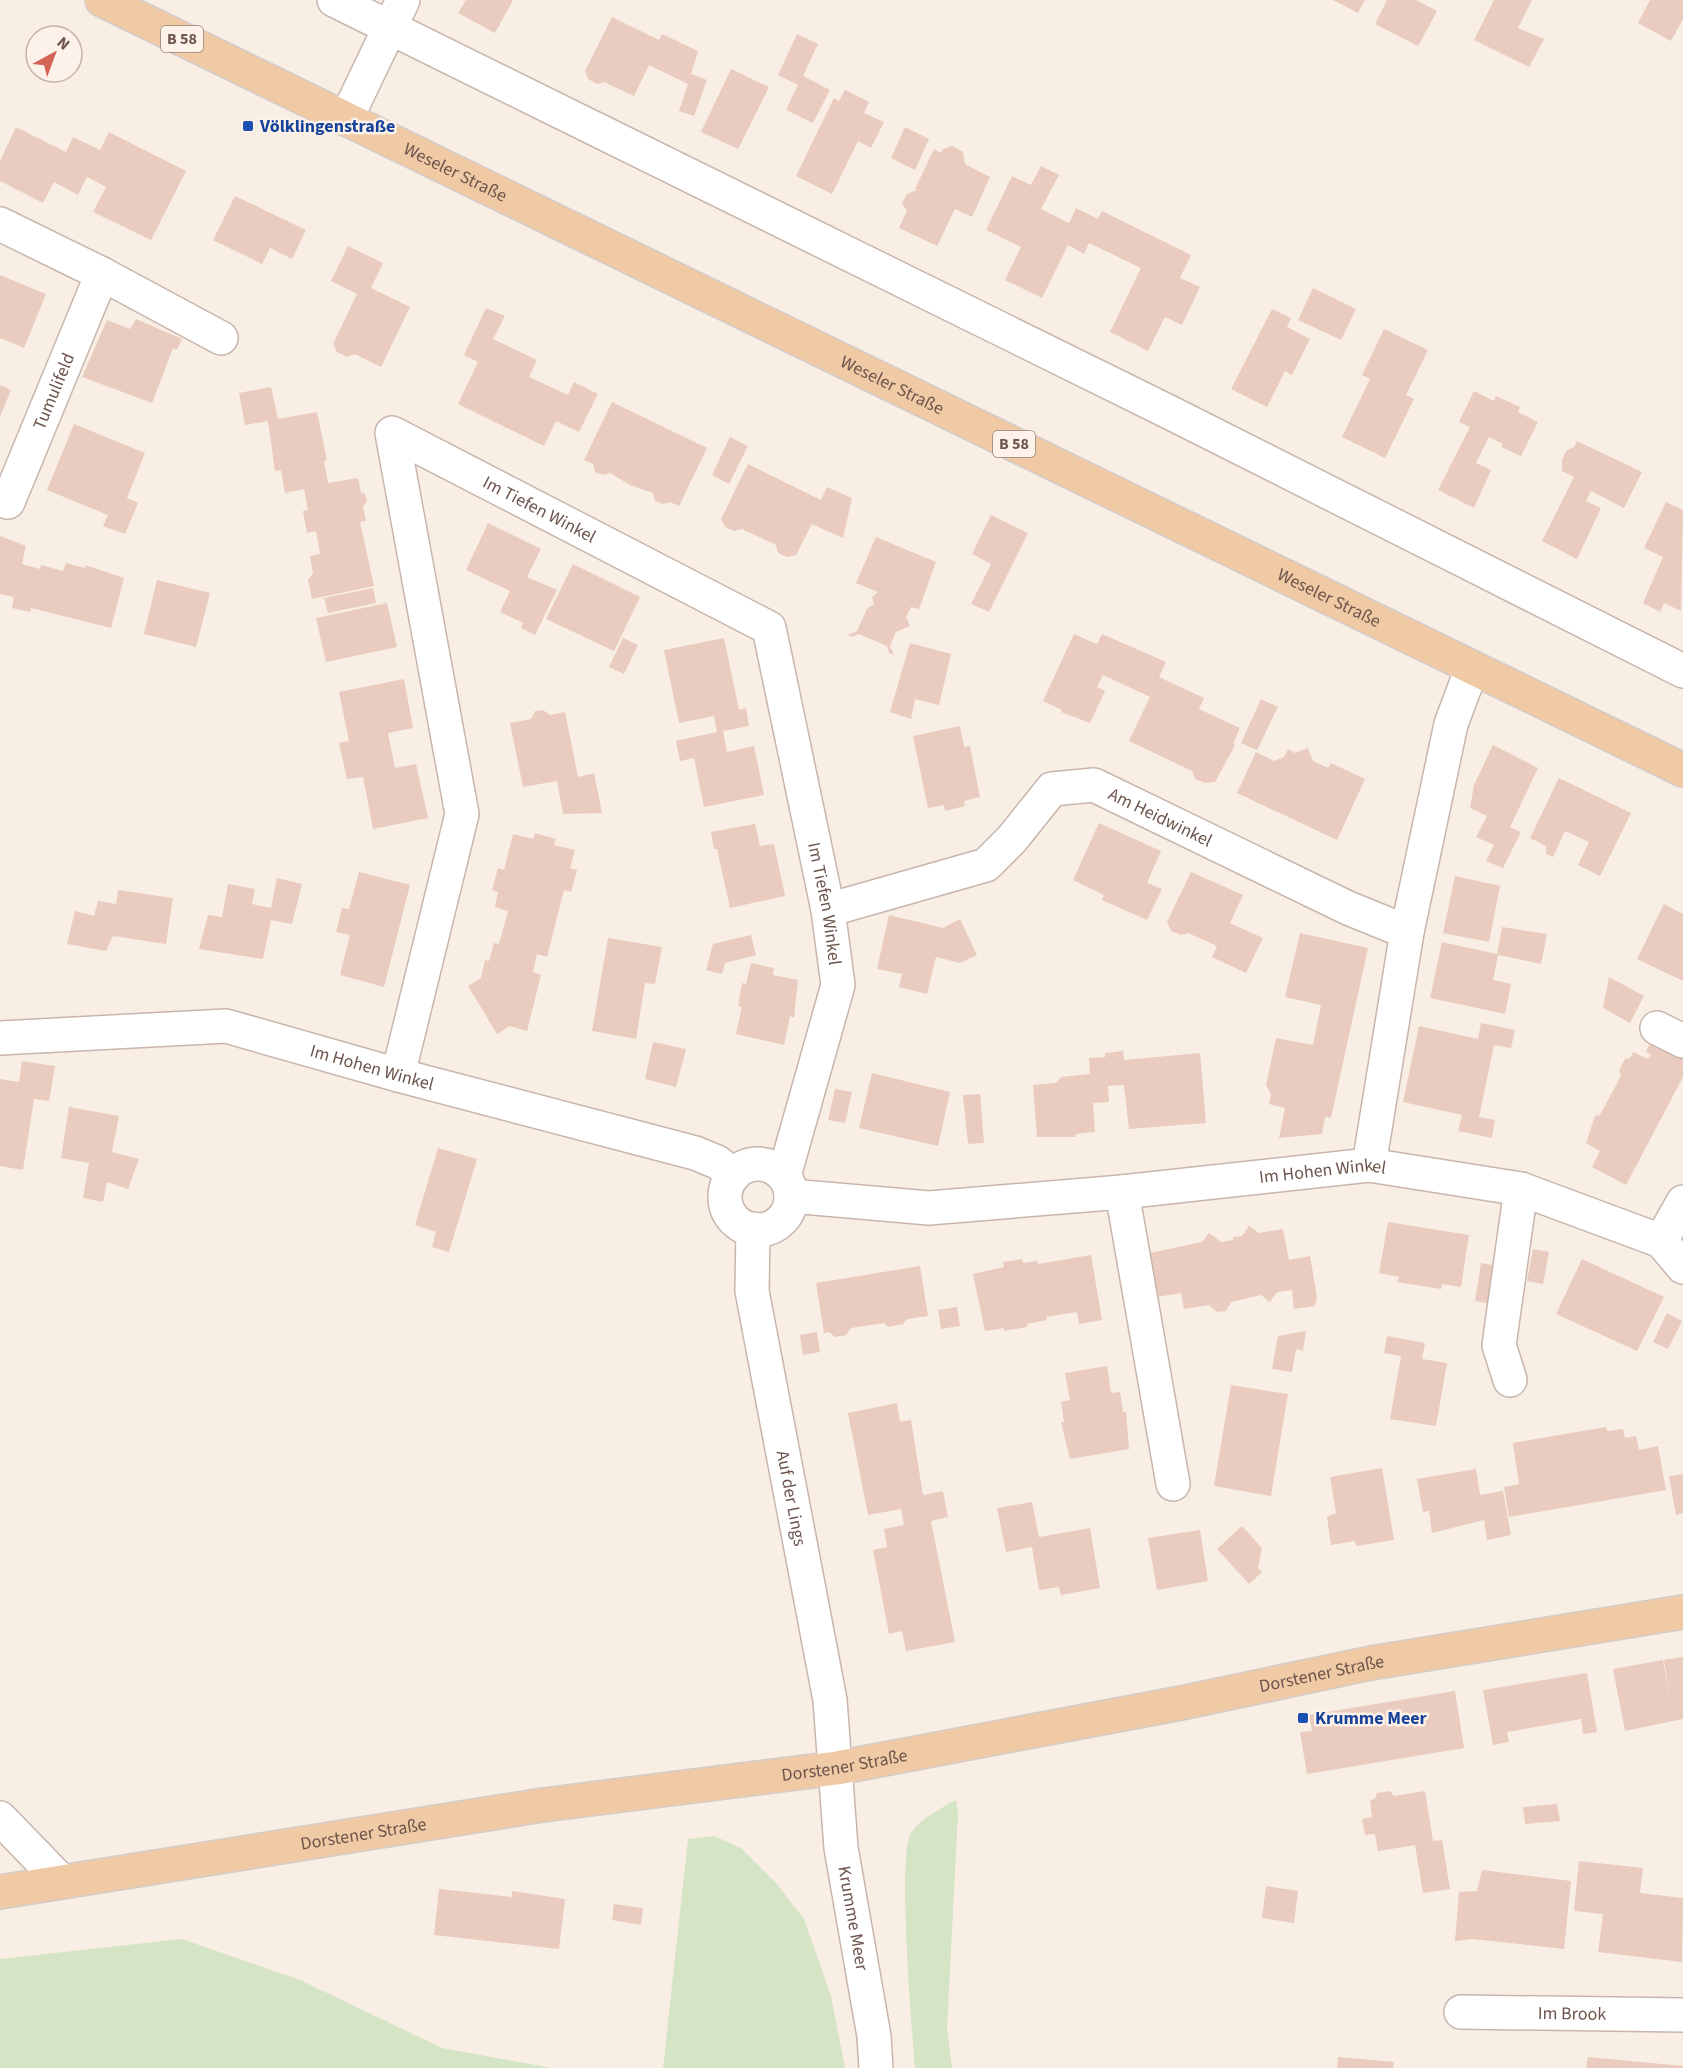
<svg xmlns="http://www.w3.org/2000/svg" width="1683" height="2068" font-family="'Source Sans 3',sans-serif">
<rect width="100%" height="100%" fill="#f9eee4"/>
<g fill="#d5e4c4">
<path d="M956,1800L958,1814L947,2028L952,2068H915C912,2031 897,1855 911,1833C922,1817 940,1809 956,1800Z"/>
<polygon points="714,1836 741,1848 776,1883 804,1919 831,1996 845,2068 663,2068 688,1839"/>
<polygon points="182,1939 300,1980 442,2048 551,2068 0,2068 0,1959"/>
</g>
<g fill="#eacbbf">
<polygon points="466,0 513,0 495,33 458,13"/>
<polygon points="1333,0 1365,0 1358,13"/>
<polygon points="1387,0 1416,0 1437,11 1418,46 1375,24"/>
<polygon points="1494,0 1532,0 1518,28 1544,39 1529,67 1474,40"/>
<polygon points="1650,0 1683,0 1683,19 1671,41 1638,23"/>
<polygon points="612,17 659,40 662,34 698,51 691,74 707,80 694,116 679,111 688,84 649,65 634,96 604,82 597,84 588,79 585,71"/>
<polygon points="797,34 818,44 803,76 830,90 813,123 786,110 798,85 778,75"/>
<polygon points="731,69 769,87 738,149 701,132"/>
<polygon points="845,90 869,102 864,113 884,122 871,148 858,141 832,194 796,176 834,98 839,101"/>
<polygon points="16,127 66,152 73,137 100,150 109,132 186,171 151,240 93,212 106,187 87,177 78,195 54,182 43,203 0,181 0,161"/>
<polygon points="905,127 929,139 915,170 891,158"/>
<polygon points="952,146 963,152 965,164 990,177 972,217 955,209 937,246 899,228 907,211 902,203 907,194 917,190 915,189 934,149 941,153 943,149"/>
<polygon points="1041,166 1059,175 1041,209 1069,223 1076,208 1098,219 1102,211 1191,255 1180,278 1200,287 1182,325 1165,317 1148,351 1110,332 1141,268 1089,243 1084,254 1068,245 1042,298 1005,280 1021,247 986,230 1012,176 1031,185"/>
<polygon points="235,196 306,230 292,259 270,248 262,264 213,240"/>
<polygon points="348,246 383,263 371,288 410,307 381,367 355,354 347,357 337,352 333,344 357,294 331,281"/>
<polygon points="0,275 46,294 24,348 0,338"/>
<polygon points="1313,288 1356,309 1341,340 1298,320"/>
<polygon points="486,308 505,316 493,339 537,360 529,377 568,395 574,382 598,394 579,432 556,421 544,446 458,404 478,362 464,355"/>
<polygon points="1272,309 1291,318 1287,327 1310,339 1292,375 1285,371 1267,407 1231,389"/>
<polygon points="136,319 182,339 177,350 173,348 152,403 82,377 107,320 130,329"/>
<polygon points="1384,329 1428,350 1406,395 1414,399 1385,458 1342,437 1370,379 1362,375"/>
<polygon points="0,385 11,390 0,417"/>
<polygon points="271,387 278,419 317,412 327,460 324,461 328,483 358,478 361,493 365,494 367,502 363,506 366,521 360,522 374,586 312,599 308,580 313,573 310,556 320,554 316,531 307,533 303,511 308,510 304,489 285,493 281,470 275,471 268,421 245,425 239,393"/>
<polygon points="1474,391 1494,401 1496,396 1520,407 1518,412 1538,422 1521,456 1501,447 1503,444 1489,437 1476,463 1491,470 1474,508 1438,490 1470,427 1459,422"/>
<polygon points="612,402 707,448 679,506 670,502 663,504 655,501 653,493 630,485 610,473 603,475 595,472 593,464 584,460"/>
<polygon points="74,424 145,453 127,498 138,503 125,534 103,526 108,515 47,490"/>
<polygon points="730,437 748,446 729,484 712,475"/>
<polygon points="1577,441 1642,472 1624,508 1591,491 1586,501 1601,508 1577,559 1542,541 1574,477 1562,471 1562,460 1567,450 1574,447"/>
<polygon points="748,464 821,500 827,487 852,498 843,538 812,524 796,555 787,557 778,553 776,545 742,529 734,531 725,527 721,519"/>
<polygon points="1666,502 1683,510 1681,611 1664,603 1660,612 1643,603 1663,557 1644,548"/>
<polygon points="991,515 1028,533 989,612 971,604 991,564 972,554"/>
<polygon points="488,523 541,549 527,577 557,590 535,635 521,628 523,623 500,612 510,591 466,570"/>
<polygon points="0,536 26,546 22,564 40,569 41,565 63,571 66,563 85,568 85,565 124,578 111,628 31,608 30,612 12,608 14,597 0,594"/>
<polygon points="876,537 936,562 919,609 911,607 906,617 910,626 896,632 890,646 894,655 889,653 887,646 859,634 852,637 848,635 857,631 867,609 874,604 872,597 878,592 856,583"/>
<polygon points="573,564 640,597 614,651 546,619"/>
<polygon points="157,580 210,593 196,647 144,634"/>
<polygon points="373,588 376,603 328,613 324,598"/>
<polygon points="387,603 397,647 326,662 316,618"/>
<polygon points="1074,634 1097,644 1102,634 1166,662 1159,677 1204,698 1199,709 1240,728 1233,744 1235,745 1215,782 1205,783 1195,779 1192,771 1129,741 1150,697 1103,675 1097,687 1105,691 1090,723 1061,712 1062,710 1043,701"/>
<polygon points="623,638 638,645 624,674 609,667"/>
<polygon points="724,638 739,710 746,708 749,726 723,731 727,752 754,746 764,795 704,807 694,758 680,761 676,741 717,732 714,716 679,723 664,650"/>
<polygon points="910,643 951,654 939,705 915,699 911,719 890,712"/>
<polygon points="404,679 413,728 388,733 395,768 416,764 428,818 373,829 363,777 347,779 339,743 349,741 339,692"/>
<polygon points="1261,699 1278,707 1257,750 1241,743"/>
<polygon points="543,710 550,715 565,712 578,777 594,773 602,813 563,814 557,781 523,787 510,723 531,719 535,711"/>
<polygon points="960,726 964,747 970,746 980,797 964,801 965,806 945,811 944,805 928,808 913,736"/>
<polygon points="1493,745 1538,768 1510,827 1521,832 1503,868 1486,861 1494,845 1476,837 1487,816 1470,808 1474,785"/>
<polygon points="1308,748 1313,761 1328,768 1331,763 1365,779 1337,840 1237,793 1256,752 1274,761 1284,757 1288,749 1295,753"/>
<polygon points="1559,778 1631,813 1600,876 1578,865 1589,842 1565,831 1553,857 1546,854 1546,846 1530,838"/>
<polygon points="1099,823 1161,851 1147,883 1162,889 1147,920 1102,900 1104,895 1073,880"/>
<polygon points="755,824 760,846 774,844 785,896 730,908 717,849 714,849 711,832"/>
<polygon points="535,833 556,839 554,845 575,850 570,868 577,870 571,892 564,890 547,957 537,954 533,972 541,975 527,1031 510,1026 497,1034 468,986 481,978 485,960 489,961 494,943 499,944 508,911 495,907 498,892 492,890 498,868 504,870 513,834 533,839"/>
<polygon points="359,872 410,885 384,987 340,975 350,935 336,932 342,908 349,909"/>
<polygon points="1191,872 1243,895 1230,923 1263,938 1246,973 1212,957 1217,946 1188,933 1181,935 1171,931 1167,922"/>
<polygon points="1455,876 1500,886 1489,942 1443,933"/>
<polygon points="277,878 302,884 292,924 271,920 263,959 199,949 208,915 222,917 228,884 255,889 252,904 271,908"/>
<polygon points="118,890 173,898 166,944 113,936 106,951 67,944 75,911 94,916 98,901 116,904"/>
<polygon points="1664,904 1683,914 1683,981 1637,959"/>
<polygon points="889,915 943,928 960,919 977,955 960,963 936,957 927,994 899,987 902,974 877,969"/>
<polygon points="1502,927 1547,934 1541,964 1498,955 1493,980 1511,984 1505,1014 1430,998 1442,942 1497,954"/>
<polygon points="1300,933 1368,948 1331,1118 1325,1117 1322,1134 1279,1138 1285,1108 1269,1104 1271,1094 1266,1085 1276,1038 1313,1045 1321,1005 1285,997"/>
<polygon points="751,935 756,955 725,963 722,974 706,970 713,944"/>
<polygon points="608,938 662,947 655,984 645,983 636,1039 592,1031"/>
<polygon points="751,963 774,968 773,975 798,980 794,1018 790,1016 784,1045 736,1034 742,1007 738,1006 742,983 746,984"/>
<polygon points="1609,977 1644,996 1630,1023 1603,1008"/>
<polygon points="1481,1023 1515,1030 1511,1048 1494,1045 1479,1117 1495,1120 1492,1138 1458,1131 1462,1115 1403,1102 1419,1026 1478,1039"/>
<polygon points="1653,1037 1683,1052 1683,1077 1626,1185 1592,1167 1600,1151 1586,1143 1595,1116 1600,1115 1621,1076 1619,1070 1625,1059 1630,1058 1633,1052 1648,1059 1651,1054 1646,1052"/>
<polygon points="653,1042 686,1049 676,1087 645,1079"/>
<polygon points="1123,1051 1124,1060 1200,1053 1206,1123 1129,1129 1124,1085 1108,1086 1109,1102 1093,1103 1095,1132 1075,1134 1076,1137 1037,1137 1033,1085 1056,1083 1061,1077 1090,1074 1089,1058 1105,1057 1105,1053"/>
<polygon points="22,1061 55,1066 49,1101 34,1099 23,1170 0,1166 0,1079 19,1082"/>
<polygon points="872,1073 950,1092 938,1146 859,1128"/>
<polygon points="835,1089 852,1092 845,1123 828,1120"/>
<polygon points="980,1094 984,1143 968,1144 963,1095"/>
<polygon points="69,1107 119,1116 112,1152 139,1159 128,1189 107,1182 103,1202 83,1198 89,1163 61,1158"/>
<polygon points="438,1148 477,1159 449,1252 432,1247 436,1232 415,1225"/>
<polygon points="1388,1222 1469,1235 1461,1287 1442,1284 1441,1289 1397,1282 1399,1277 1379,1273"/>
<polygon points="1249,1226 1259,1233 1283,1229 1289,1260 1310,1256 1317,1297 1315,1306 1294,1309 1292,1290 1277,1292 1270,1302 1261,1295 1231,1302 1226,1311 1217,1312 1209,1305 1184,1309 1181,1293 1157,1297 1150,1253 1202,1242 1209,1233 1221,1242 1233,1240 1233,1237 1242,1236"/>
<polygon points="1533,1249 1549,1252 1543,1284 1527,1281"/>
<polygon points="1091,1255 1102,1320 1079,1324 1077,1312 1046,1317 1047,1320 1027,1324 1027,1327 1004,1331 1004,1328 985,1331 973,1274 1004,1267 1003,1262 1022,1259 1023,1263 1037,1261 1038,1264"/>
<polygon points="1582,1259 1664,1297 1637,1351 1556,1314"/>
<polygon points="1481,1263 1498,1266 1492,1304 1475,1301"/>
<polygon points="920,1266 928,1316 907,1319 903,1324 888,1327 884,1323 851,1328 846,1335 835,1337 829,1332 824,1333 816,1283"/>
<polygon points="957,1307 960,1326 941,1329 938,1310"/>
<polygon points="1667,1313 1682,1321 1668,1349 1653,1342"/>
<polygon points="1306,1331 1303,1351 1296,1349 1292,1372 1272,1369 1278,1336"/>
<polygon points="817,1332 820,1352 803,1355 800,1335"/>
<polygon points="1387,1336 1425,1343 1422,1359 1447,1363 1436,1426 1390,1419 1401,1356 1384,1353"/>
<polygon points="1107,1366 1111,1393 1120,1392 1123,1412 1126,1412 1129,1449 1070,1459 1061,1422 1064,1422 1061,1402 1070,1400 1065,1373"/>
<polygon points="1231,1385 1288,1394 1271,1496 1214,1486"/>
<polygon points="897,1403 900,1422 911,1420 923,1495 943,1491 948,1517 931,1521 955,1642 906,1651 902,1631 889,1634 873,1550 887,1547 884,1529 904,1525 901,1509 868,1515 848,1413"/>
<polygon points="1606,1427 1607,1431 1623,1429 1625,1438 1636,1436 1639,1450 1658,1446 1666,1490 1509,1517 1504,1487 1519,1484 1513,1443"/>
<polygon points="1382,1468 1394,1540 1356,1546 1355,1541 1331,1545 1327,1517 1336,1513 1330,1477"/>
<polygon points="1476,1469 1480,1495 1503,1491 1511,1535 1487,1540 1484,1520 1432,1533 1429,1511 1423,1512 1417,1479"/>
<polygon points="1683,1474 1683,1513 1676,1515 1669,1476"/>
<polygon points="1032,1502 1039,1537 1090,1528 1100,1588 1061,1595 1059,1587 1039,1590 1032,1547 1006,1552 997,1508"/>
<polygon points="1242,1526 1262,1548 1258,1568 1262,1572 1249,1584 1217,1549"/>
<polygon points="1200,1530 1208,1581 1157,1590 1148,1538"/>
<polygon points="1683,1657 1683,1719 1625,1731 1613,1669 1663,1660 1671,1704 1664,1660"/>
<polygon points="1587,1673 1597,1732 1583,1734 1581,1719 1507,1732 1509,1742 1493,1745 1483,1690"/>
<polygon points="1455,1691 1464,1748 1307,1774 1300,1732 1312,1731 1309,1715"/>
<polygon points="1390,1791 1394,1796 1425,1791 1433,1841 1442,1840 1450,1889 1423,1893 1415,1845 1378,1851 1375,1834 1365,1835 1362,1819 1372,1817 1370,1800 1375,1799 1377,1793"/>
<polygon points="1557,1804 1560,1821 1525,1824 1523,1807"/>
<polygon points="1579,1861 1643,1868 1640,1893 1683,1898 1682,1962 1598,1952 1603,1914 1574,1911"/>
<polygon points="1482,1870 1571,1881 1564,1949 1472,1939 1455,1941 1459,1892 1477,1891"/>
<polygon points="1266,1886 1298,1891 1294,1923 1262,1918"/>
<polygon points="439,1889 512,1897 512,1891 565,1899 559,1949 434,1935"/>
<polygon points="614,1904 643,1908 641,1925 612,1920"/>
<polygon points="1338,2057 1394,2062 1393,2068 1337,2068"/>
<polygon points="1588,2057 1683,2066 1683,2068 1586,2068"/>
</g>
<g fill="none" stroke-linecap="round" stroke-linejoin="round">
<defs>
<g id="minor">
<polyline points="334,0 1173,414 1683,671"/>
<polyline points="346,119 403,0"/>
<polyline points="0,224 102,274 221,338"/>
<path id="s1" d="M0,500L8,502L102,274"/>
<path id="s2" d="M828,910L986,865L1012,839L1052,789L1094,785L1348,908L1407,932"/>
<polyline points="1657,1028 1683,1041"/>
<path id="s3" d="M0,1038L226,1026L398,1075L695,1153L717,1162L734,1175"/>
<path id="s4" d="M398,1075L462,814L392,433L769,628L828,910L838,985L784,1176"/>
<circle cx="758" cy="1197" r="33"/>
<polyline points="1369,1165 1407,932 1451,724 1472,668"/>
<polyline points="1122,1192 1173,1484"/>
<path id="s5" d="M791,1196L929,1208L1122,1192L1369,1165L1521,1189L1661,1241L1683,1267"/>
<path id="s6" d="M753,1229L752,1291L830,1700L841,1848L874,2036L876,2068"/>
<polyline points="1661,1241 1683,1202"/>
<polyline points="1510,1380 1499,1345 1521,1189"/>
<polyline points="0,1818 61,1881"/>
<path id="s7" d="M1461,2012L1683,2015"/>
</g>
<g id="major">
<path id="s8" d="M102,0L1683,770"/>
<path id="s9" d="M0,1892L543,1805L837,1768L1181,1703L1371,1663L1683,1612"/>
</g>
</defs>
<use href="#minor" stroke="#c8b5ac" stroke-width="36"/>
<use href="#major" stroke="#d3ccca" stroke-width="36"/>
<use href="#minor" stroke="#fff" stroke-width="33"/>
<use href="#major" stroke="#efcaa4" stroke-width="33"/>
</g>
<g fill="#1a4fb4" stroke="#fcf2e9" stroke-width="2">
<rect x="242" y="120" width="12" height="12" rx="3"/>
<rect x="1297" y="1712" width="12" height="12" rx="3"/>
</g>
<g text-anchor="middle" dominant-baseline="central" stroke-width="5" stroke-linejoin="round" paint-order="stroke">
<g fill="#fcf2e9" stroke="#98847c" stroke-width="1.5">
<rect x="161" y="26" width="42" height="26" rx="4.5"/>
<rect x="993" y="431" width="42" height="26" rx="4.5"/>
</g>
<g font-size="16" font-weight="bold" fill="#6d554d">
<text x="182" y="39">B 58</text>
<text x="1014" y="444">B 58</text>
</g>
<g font-size="18" font-weight="bold" fill="#164399" stroke="#fcf2e9" text-anchor="start">
<text x="260" y="126">Völklingenstraße</text>
<text x="1315" y="1718">Krumme Meer</text>
</g>
<g font-size="18" fill="#6d554d" stroke="#fcf2e9">
<text stroke="none"><textPath href="#s8" startOffset="393">Weseler Straße</textPath></text>
<text stroke="none"><textPath href="#s8" startOffset="879">Weseler Straße</textPath></text>
<text stroke="none"><textPath href="#s1" startOffset="128">Tumulifeld</textPath></text>
<text stroke="none"><textPath href="#s4" startOffset="822">Im Tiefen Winkel</textPath></text>
<text stroke="none"><textPath href="#s8" startOffset="1365">Weseler Straße</textPath></text>
<text stroke="none"><textPath href="#s2" startOffset="381">Am Heidwinkel</textPath></text>
<text stroke="none"><textPath href="#s4" startOffset="1362">Im Tiefen Winkel</textPath></text>
<text stroke="none"><textPath href="#s3" startOffset="378">Im Hohen Winkel</textPath></text>
<text stroke="none"><textPath href="#s5" startOffset="534">Im Hohen Winkel</textPath></text>
<text stroke="none"><textPath href="#s6" startOffset="273">Auf der Lings</textPath></text>
<text stroke="none"><textPath href="#s9" startOffset="1340">Dorstener Straße</textPath></text>
<text stroke="none"><textPath href="#s9" startOffset="854">Dorstener Straße</textPath></text>
<text stroke="none"><textPath href="#s9" startOffset="368">Dorstener Straße</textPath></text>
<text stroke="none"><textPath href="#s6" startOffset="698">Krumme Meer</textPath></text>
<text stroke="none"><textPath href="#s7" startOffset="111">Im Brook</textPath></text>
</g>
</g>
<g transform="translate(54 54) rotate(41)"><circle r="28" fill="#fcf2e9" stroke="#c3b3ab" stroke-width="1.5"/>
<path d="M0-4.5L10 22L0 15L-10 22Z" fill="#d36558"/>
<text y="-9" font-size="16" font-weight="bold" text-anchor="middle" fill="#6d554d">N</text>
</g>
</svg>
